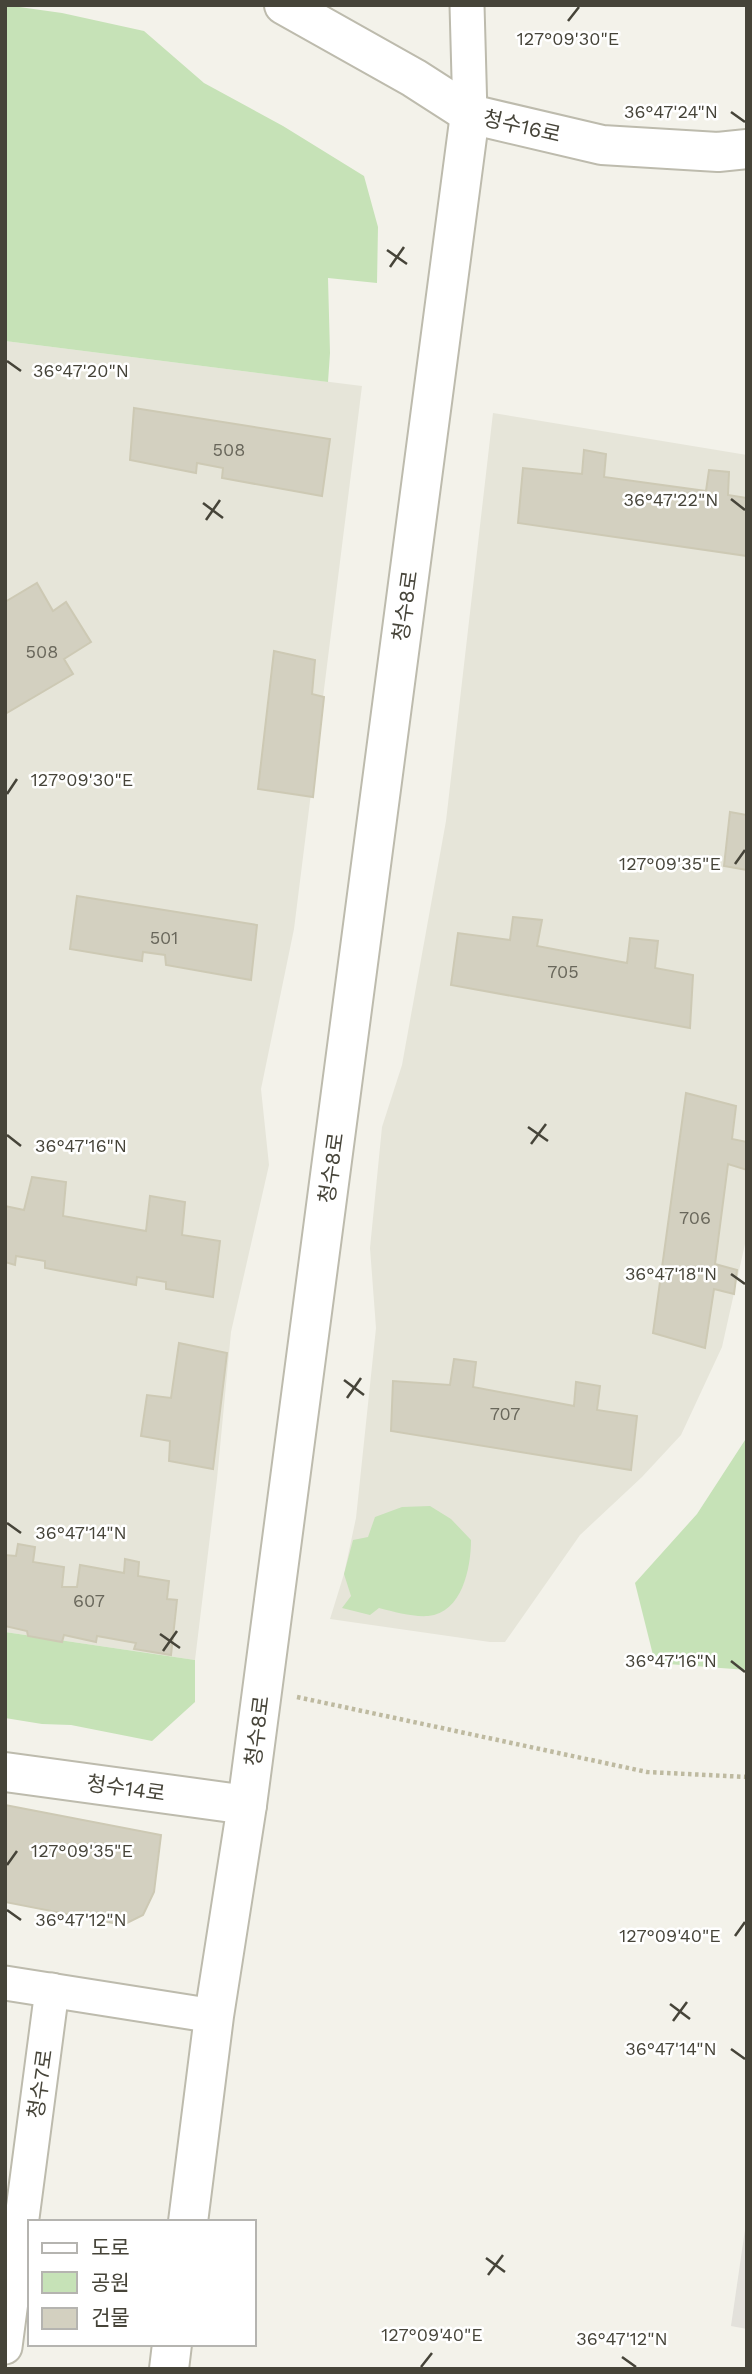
<svg xmlns="http://www.w3.org/2000/svg" width="752" height="2374" font-family="'Work Sans','Noto Sans KR',sans-serif">
<rect width="100%" height="100%" fill="#f3f2ea"/>
<g fill="#e6e5d9">
<polygon points="5,341 362,386 294,929 261,1089 269,1165 231,1332 217,1479 195,1660 5,1632"/>
<polygon points="493,413 747,455 747,1235 722,1347 681,1435 642,1477 580,1535 505,1642 490,1642 330,1619 344,1574 356,1518 376,1328 370,1248 382,1127 402,1065 446,821"/>
</g>
<polygon fill="#e3e1db" points="747,2216 747,2329 731,2326"/>
<g fill="#c6e2b7">
<polygon points="5,5 62,13 144,31 204,83 283,126 364,176 378,227 377,283 328,278 330,353 328,382 5,341"/>
<polygon points="747,1437 747,1670 655,1663 635,1583 697,1514"/>
<path d="M430,1506L451,1519L471,1540C471,1568 462,1613 428,1616C412,1617 395,1612 379,1608L370,1615L342,1608L351,1596L344,1574L353,1540L368,1537L375,1517L402,1507Z"/>
<polygon points="5,1632 195,1660 195,1702 152,1741 71,1725 42,1724 5,1718"/>
</g>
<g fill="#d3d0c0" stroke="#cdc9b4" stroke-width="2">
<polygon points="134,408 330,439 322,496 222,478 223,468 197,463 196,473 130,460"/>
<polygon points="584,450 606,454 604,477 706,491 709,470 729,472 728,495 747,498 747,556 518,523 523,468 582,474"/>
<polygon points="37,583 53,611 66,602 91,642 64,659 73,674 5,714 5,602"/>
<polygon points="274,651 315,660 312,694 324,697 313,797 258,789"/>
<polygon points="730,812 747,815 747,870 724,866"/>
<polygon points="77,896 257,925 251,980 166,965 165,955 143,952 142,961 70,949"/>
<polygon points="513,917 542,920 537,946 627,963 630,938 658,941 655,968 693,975 690,1028 451,985 458,933 510,940"/>
<polygon points="686,1093 736,1106 732,1139 747,1142 747,1170 728,1164 715,1264 737,1270 734,1294 714,1289 705,1348 653,1333"/>
<polygon points="32,1177 66,1182 63,1216 146,1231 150,1196 185,1202 182,1235 220,1241 213,1297 166,1289 166,1282 137,1277 136,1285 45,1268 45,1261 16,1256 15,1265 5,1262 5,1206 24,1210"/>
<polygon points="179,1343 227,1353 213,1469 169,1461 170,1441 141,1436 147,1395 171,1398"/>
<polygon points="454,1359 476,1362 473,1387 574,1406 576,1382 600,1386 597,1410 637,1416 631,1470 391,1431 393,1381 450,1385"/>
<polygon points="18,1544 35,1547 33,1562 64,1567 62,1587 77,1587 80,1565 124,1573 125,1559 139,1562 138,1576 169,1581 167,1599 177,1600 171,1655 134,1649 136,1643 97,1636 96,1642 64,1635 62,1642 28,1636 27,1631 5,1626 5,1555 16,1556"/>
<polygon points="5,1805 161,1835 154,1892 143,1915 123,1925 5,1902"/>
</g>
<g fill="none" stroke-linecap="round" stroke-linejoin="round">
<defs>
<g id="minor">
<polyline points="467,5 470,114"/>
<polyline points="5,1983 214,2016"/>
<polyline points="5,2347 52,1990"/>
</g>
<g id="tertiary">
<polyline points="284,5 414,78 470,114 602,145 718,152 747,149"/>
<polyline points="5,1772 247,1805"/>
<polyline points="188,2222 214,2016 247,1805 470,114"/>
<polyline points="169,2369 172,2344"/>
</g>
</defs>
<use href="#minor" stroke="#bdbbad" stroke-width="37"/>
<use href="#tertiary" stroke="#bdbbad" stroke-width="42"/>
<polyline stroke="#bebaa0" stroke-width="4.5" stroke-dasharray="3.5 3.5" stroke-linecap="butt" points="297,1697 647,1772 747,1777"/>
<use href="#minor" stroke="#fff" stroke-width="33"/>
<use href="#tertiary" stroke="#fff" stroke-width="38"/>
</g>
<path fill="none" stroke="#464439" stroke-width="2.5" d="M568,21L579,7M731,112L745,122M387,250L407,264M390,267L404,247M7,361L21,371M731,499L745,510M203,503L223,518M206,520L220,500M7,794L17,779M735,864L745,850M528,1127L548,1141M7,1135L21,1146M531,1144L546,1124M731,1274L745,1284M344,1380L364,1395M347,1398L361,1378M7,1523L21,1533M160,1634L180,1648M163,1651L177,1631M731,1661L745,1672M7,1865L17,1851M7,1910L21,1920M735,1936L745,1922M670,2004L690,2019M673,2021L687,2002M731,2049L745,2059M486,2258L505,2272M488,2275L503,2255M622,2357L636,2367M421,2367L432,2353"/>
<g text-anchor="middle" dominant-baseline="central" stroke-width="5" stroke-linejoin="round" paint-order="stroke">
<g font-size="18" fill="#69675b">
<text x="229" y="449">508</text>
<text x="42" y="651">508</text>
<text x="164" y="937">501</text>
<text x="563" y="971">705</text>
<text x="695" y="1217">706</text>
<text x="505" y="1413">707</text>
<text x="89" y="1600">607</text>
</g>
<g font-size="21" fill="#464439" stroke="#fff">
<text transform="translate(522 126) rotate(13)">청수16로</text>
<text transform="translate(405 606) rotate(-82)">청수8로</text>
<text transform="translate(331 1168) rotate(-82)">청수8로</text>
<text transform="translate(257 1731) rotate(-83)">청수8로</text>
<text transform="translate(126 1788) rotate(8)">청수14로</text>
<text transform="translate(40 2084) rotate(-82)">청수7로</text>
</g>
</g>
<g font-size="18" text-anchor="middle" fill="#464439" stroke="#fff" stroke-width="5" stroke-linejoin="round" paint-order="stroke">
<text x="568" y="45">127°09'30"E</text>
<text x="671" y="118">36°47'24"N</text>
<text x="81" y="377">36°47'20"N</text>
<text x="671" y="506">36°47'22"N</text>
<text x="82" y="786">127°09'30"E</text>
<text x="670" y="870">127°09'35"E</text>
<text x="81" y="1152">36°47'16"N</text>
<text x="671" y="1280">36°47'18"N</text>
<text x="81" y="1539">36°47'14"N</text>
<text x="671" y="1667">36°47'16"N</text>
<text x="82" y="1857">127°09'35"E</text>
<text x="81" y="1926">36°47'12"N</text>
<text x="670" y="1942">127°09'40"E</text>
<text x="671" y="2055">36°47'14"N</text>
<text x="432" y="2341">127°09'40"E</text>
<text x="622" y="2345">36°47'12"N</text>
</g>
<rect width="752" height="2374" fill="none" stroke="#464439" stroke-width="14"/>
<rect x="28" y="2220" width="228" height="126" fill="#ffffff" stroke="#b5b4b0" stroke-width="2"/>
<rect x="42" y="2243" width="35" height="10" fill="#ffffff" stroke="#b5b4b0" stroke-width="2"/>
<text x="91" y="2255" font-size="21" fill="#464439">도로</text>
<rect x="42" y="2272" width="35" height="21" fill="#c6e2b7" stroke="#b5b4b0" stroke-width="2"/>
<text x="91" y="2290" font-size="21" fill="#464439">공원</text>
<rect x="42" y="2308" width="35" height="21" fill="#d3d0c0" stroke="#b5b4b0" stroke-width="2"/>
<text x="91" y="2325" font-size="21" fill="#464439">건물</text>
</svg>
